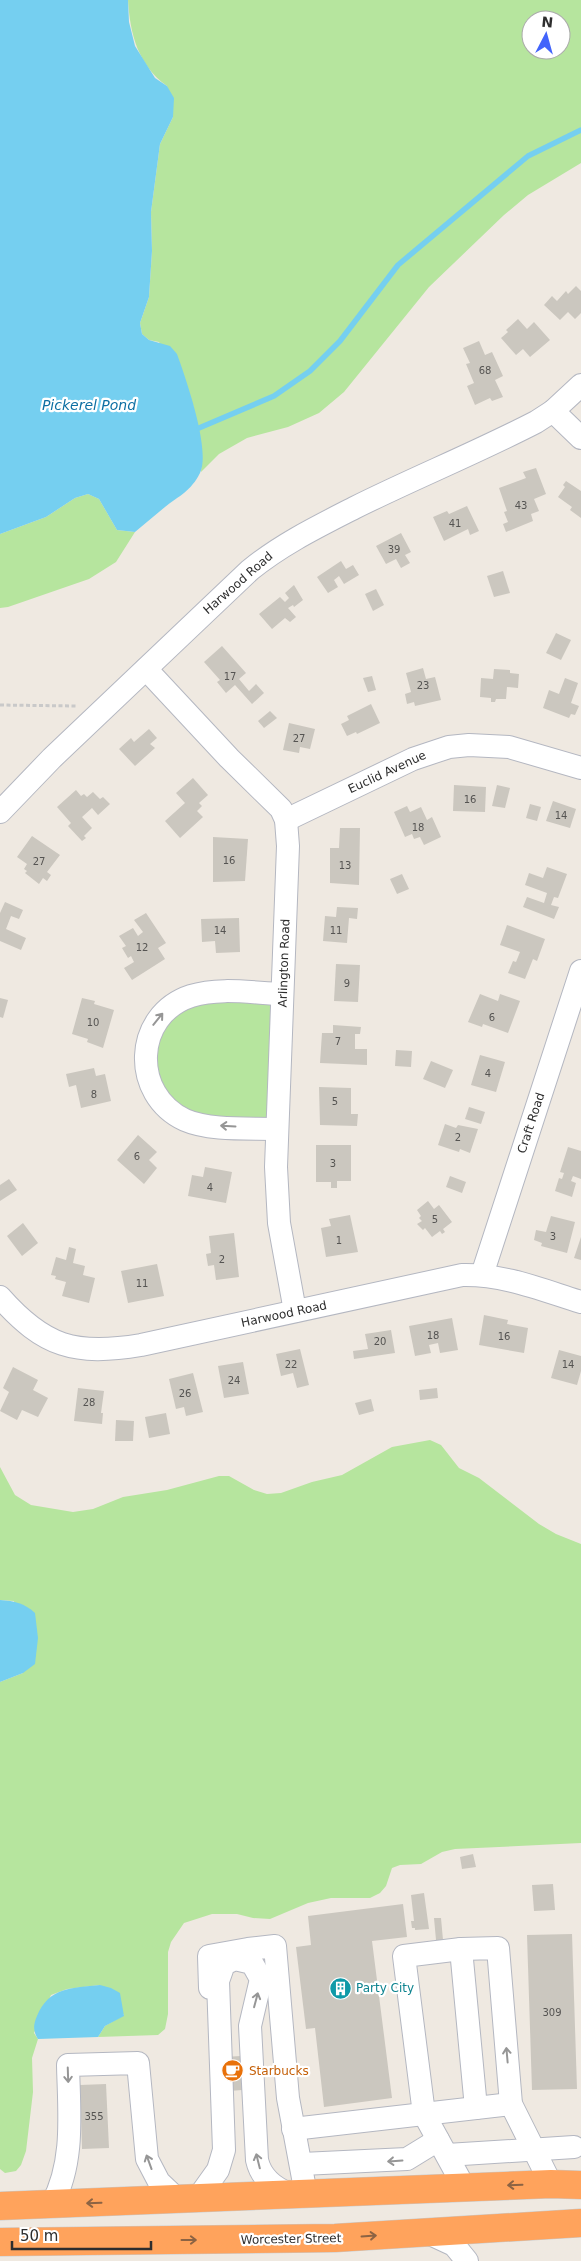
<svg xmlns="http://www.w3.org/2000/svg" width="581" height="2261" font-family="'DejaVu Sans',sans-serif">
<rect width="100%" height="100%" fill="#efe9e1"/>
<g fill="#b6e59e" fill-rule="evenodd">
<path d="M128,0H581V163L528,195L504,215L429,287L344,392L319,413L288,427L247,438L219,454L201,472L202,452L193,405L159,342L149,340L142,334L140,323L149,297L152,251L151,212L160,144L173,117L167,86C138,65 130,34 128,0ZM531,20H561V50H531Z"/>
<polygon points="88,494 99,499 117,530 135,532 116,562 89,579 8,607 0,608 0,534 46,517 75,498"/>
<polygon points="282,994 276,1129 218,1126 156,1095 155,1022 177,1002"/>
<polygon points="430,1440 441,1445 459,1468 479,1478 539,1524 556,1534 581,1544 581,1843 455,1849 442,1852 421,1864 400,1865 392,1868 386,1886 380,1893 370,1898 331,1898 308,1903 270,1919 253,1918 237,1914 212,1914 184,1923 171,1942 168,1952 168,2014 165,2029 158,2035 98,2037 105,2026 124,2015 100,1985 67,1989 51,1995 34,2033 38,2039 32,2058 33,2092 26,2151 21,2165 16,2171 5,2173 0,2169 0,1682 23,1673 14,1601 0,1600 0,1467 15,1495 31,1505 73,1512 93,1509 123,1497 167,1490 219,1476 229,1476 254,1490 267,1494 281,1493 312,1482 342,1475 392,1447"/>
</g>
<g fill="#75cff0">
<path d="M0,0H128L129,22L135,46L155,78L167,86L174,98L173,117L160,144L151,212L152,251L149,297L140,323L142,334L149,340L170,346L177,354C186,379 211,450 200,473C191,491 179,496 165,507C155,515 145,524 135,532L117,530L99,499L88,494L75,498L46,517L0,534Z"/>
<path d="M0,1600C15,1601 24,1603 35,1613L38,1638L35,1664L23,1673L0,1682Z"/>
<path d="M100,1985L111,1988L120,1993L124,2016L105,2026L98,2037L38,2039C33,2031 33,2025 37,2016C49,1987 72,1988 100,1985Z"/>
</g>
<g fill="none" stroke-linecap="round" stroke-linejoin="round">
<polyline stroke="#75cff0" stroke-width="5.5" points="199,428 274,396 310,371 340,341 398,265 528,156 581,130"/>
</g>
<g fill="#cbc7bf">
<polygon points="576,286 581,291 581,313 575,319 568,312 560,320 544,305 552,296 557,301 566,291 568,294"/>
<polygon points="518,319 527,329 534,322 550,340 530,357 523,349 516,355 501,338 508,332 506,330"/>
<polygon points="479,341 485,355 492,352 503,376 495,380 503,397 492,401 490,398 475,405 467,386 474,383 466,364 470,363 463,348"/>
<polygon points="536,468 546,494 534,499 539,511 531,514 533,521 506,532 503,524 508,522 504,512 507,511 499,488 526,478 523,472"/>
<polygon points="566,481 581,491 581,518 570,510 572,507 558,497 565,487 563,485"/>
<polygon points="467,506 479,531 470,535 468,529 444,541 433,517 447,511 449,514"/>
<polygon points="401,533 411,552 405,555 410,563 401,568 396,559 386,564 376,546"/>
<polygon points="341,561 346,569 353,565 359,575 344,584 339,576 334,580 338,587 328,593 317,577"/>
<polygon points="503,571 510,593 494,597 487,576"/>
<polygon points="294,585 303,600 294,607 293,605 288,608 296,617 290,622 285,618 272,629 259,614 280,597 285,602 289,598 285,593"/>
<polygon points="376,589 384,605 373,611 365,594"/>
<polygon points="556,633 571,640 561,660 546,653"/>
<polygon points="222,646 246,673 239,679 249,691 256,684 264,693 252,704 235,685 226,693 217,682 220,680 204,662"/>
<polygon points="423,668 426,679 435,677 441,700 415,706 414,702 407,704 405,694 411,692 406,673"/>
<polygon points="494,669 510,670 510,673 519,674 518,688 507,687 506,699 496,699 495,702 491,702 491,698 480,697 481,678 493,679"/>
<polygon points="372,676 376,690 368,692 363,678"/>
<polygon points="565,678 578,683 571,703 579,706 575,715 571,714 569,718 543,708 549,690 559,694"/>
<polygon points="371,704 380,723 357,734 356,732 347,736 341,724 349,720 347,716"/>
<polygon points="270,711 277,718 264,728 258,721"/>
<polygon points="289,723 315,729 310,749 300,747 299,753 283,750"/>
<polygon points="149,729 157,738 150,744 155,748 135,766 119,749 131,738 134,742"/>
<polygon points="193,778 208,795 199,803 202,806 197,811 203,817 180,838 165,821 185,803 176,793"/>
<polygon points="454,785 486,787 485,812 453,811"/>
<polygon points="497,785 510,788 505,808 492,806"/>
<polygon points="76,790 81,796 84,794 87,797 93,792 100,799 103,797 110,804 98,815 92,808 82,817 92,828 84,836 86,838 82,841 68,826 71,823 57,807"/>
<polygon points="553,801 576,809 570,828 546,821"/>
<polygon points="530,804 541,807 537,821 526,818"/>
<polygon points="407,806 410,812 421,807 427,820 432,817 441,837 424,845 420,837 414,839 412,834 405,837 394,812"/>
<polygon points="340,828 360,828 359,885 330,883 330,848 339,848"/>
<polygon points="32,836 60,855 47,872 51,875 47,881 43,878 39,884 25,873 27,871 24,869 27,864 17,857"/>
<polygon points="213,837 248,839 245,881 213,882"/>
<polygon points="547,867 567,874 558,898 554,897 551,905 559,907 554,919 523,907 527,897 544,903 547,893 525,885 529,873 543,878"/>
<polygon points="402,874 409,889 397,894 390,879"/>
<polygon points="5,902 23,910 19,919 11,916 6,929 26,938 21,950 0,941 0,913"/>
<polygon points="337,907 358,908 357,919 349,918 347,943 323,941 325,916 336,917"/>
<polygon points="146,913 166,943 158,948 165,959 132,980 124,968 134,962 131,956 128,958 122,948 126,946 119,936 133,928 138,936 143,932 134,920"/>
<polygon points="239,918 240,952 216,953 215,941 202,942 201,919"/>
<polygon points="507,925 545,939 537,961 533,959 525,979 508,973 513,961 516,962 520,952 500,945"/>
<polygon points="336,964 360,965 358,1002 334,1001"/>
<polygon points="480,994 498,1001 500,994 520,1001 508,1033 483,1024 482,1027 468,1022"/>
<polygon points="0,998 8,1000 3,1018 0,1017"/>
<polygon points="82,998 95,1001 94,1004 114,1010 103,1048 87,1042 88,1039 72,1034"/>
<polygon points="333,1025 361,1027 360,1034 355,1034 355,1049 367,1049 367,1065 320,1063 322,1033 333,1033"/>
<polygon points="396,1050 412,1051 411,1067 395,1066"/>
<polygon points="480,1055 505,1062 496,1092 471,1085"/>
<polygon points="431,1061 453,1070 445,1088 423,1079"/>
<polygon points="94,1068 96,1076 105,1074 111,1101 81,1108 76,1085 69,1087 66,1074"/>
<polygon points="319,1087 351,1088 351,1114 358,1114 357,1126 320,1125"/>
<polygon points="469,1107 485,1112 481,1124 465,1119"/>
<polygon points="445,1124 456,1128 458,1125 478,1129 470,1153 460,1149 459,1152 438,1145"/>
<polygon points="138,1135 157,1152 149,1160 157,1168 144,1184 117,1160"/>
<polygon points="316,1145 351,1145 351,1181 337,1181 337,1188 331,1188 331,1182 316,1182"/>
<polygon points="568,1147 581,1151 581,1179 573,1176 571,1181 576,1183 572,1197 555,1191 559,1178 562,1179 564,1173 560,1172"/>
<polygon points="205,1167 232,1172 226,1203 188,1196 192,1175 203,1177"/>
<polygon points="450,1176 466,1182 462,1193 446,1187"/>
<polygon points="9,1179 17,1190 0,1201 0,1185"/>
<polygon points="428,1201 434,1209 439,1205 452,1222 443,1229 445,1232 442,1234 440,1231 432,1237 425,1228 423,1230 417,1224 422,1221 419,1218 421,1216 417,1210"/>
<polygon points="350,1215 358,1252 326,1257 321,1228 331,1226 329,1219"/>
<polygon points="551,1216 575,1222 567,1253 541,1246 542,1243 534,1240 536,1230 546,1232"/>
<polygon points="23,1223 38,1243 22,1256 7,1236"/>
<polygon points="234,1233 239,1277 216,1280 214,1265 208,1266 206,1254 211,1253 209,1236"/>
<polygon points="581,1237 581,1260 574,1258"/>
<polygon points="69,1247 76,1249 73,1263 85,1266 83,1275 95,1278 89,1303 62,1296 66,1282 55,1279 56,1276 51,1275 56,1257 66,1260"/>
<polygon points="157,1264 164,1296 128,1303 121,1271"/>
<polygon points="484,1315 508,1320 507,1324 528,1328 524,1353 479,1345"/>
<polygon points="452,1318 458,1350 440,1353 438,1343 429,1345 431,1353 415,1356 409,1326"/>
<polygon points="391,1330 395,1353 354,1359 353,1351 368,1349 365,1334"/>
<polygon points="300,1349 309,1385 297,1388 293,1373 281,1376 276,1354"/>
<polygon points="559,1350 581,1356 581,1371 577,1385 551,1378"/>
<polygon points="243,1362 249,1394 224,1398 218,1366"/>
<polygon points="13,1367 38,1380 33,1390 48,1398 38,1417 22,1410 17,1420 0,1411 9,1392 3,1388"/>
<polygon points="193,1373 203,1412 186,1416 184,1407 176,1409 169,1379"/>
<polygon points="78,1388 104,1391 101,1413 103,1413 102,1424 74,1421"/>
<polygon points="437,1388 438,1398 420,1400 419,1390"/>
<polygon points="371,1399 374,1411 359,1415 355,1403"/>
<polygon points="166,1413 170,1434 149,1438 145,1417"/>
<polygon points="116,1420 134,1421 133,1441 115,1441"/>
<polygon points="473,1854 476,1867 462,1869 460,1857"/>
<polygon points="553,1884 555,1910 534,1911 532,1885"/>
<polygon points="424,1893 429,1929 415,1930 415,1928 412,1928 411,1921 414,1921 411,1895"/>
<polygon points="403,1904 407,1937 372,1941 392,2098 324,2107 315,2028 306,2029 296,1947 311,1945 308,1916"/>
<polygon points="434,1918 441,1918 443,1940 436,1940"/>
<polygon points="572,1934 577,2089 532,2090 527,1935"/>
<polygon points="241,2056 242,2090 229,2091 224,2057"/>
<polygon points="106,2084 109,2148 82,2149 80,2085"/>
</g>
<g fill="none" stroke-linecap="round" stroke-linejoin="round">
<defs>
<g id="minor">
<polyline points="553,411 581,438"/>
<polyline points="146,669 229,758 281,809 286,820 288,846 276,1167 279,1223 295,1311"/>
<path d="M0,812L52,758L250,570C282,544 317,527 354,508C414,478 476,453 536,422L553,411L581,385"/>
<polyline points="286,820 413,759 449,747 469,745 509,747 581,768"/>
<path d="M276,1129C250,1128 210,1131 185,1120C131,1095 133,1015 191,996C219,987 253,993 282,994"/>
<polyline points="482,1275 581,971"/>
<path d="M0,1297C44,1347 75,1356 141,1345L462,1275C504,1274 542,1290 581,1302"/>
<polyline points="461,1949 476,2108"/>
<polyline points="210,1988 209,1956 248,1949 275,1946 288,2098 306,2194"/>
<polyline points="293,2129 511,2104"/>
<polyline points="447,2155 574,2147"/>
<polyline points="302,2164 407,2159 438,2140"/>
<polyline points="464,2187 424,2114 404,1956 461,1949 498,1948 511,2104 551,2184"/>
<path d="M198,2198L218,2170L224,2150L218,1981L224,1964L235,1959L252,1963L261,1979L250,2026L257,2160C261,2178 274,2188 290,2194"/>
<path d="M52,2204C75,2162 69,2111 68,2065L138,2063L147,2159L159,2182L178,2200"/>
<polyline points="426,2232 454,2245 467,2261"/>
</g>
<g id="highway">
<polyline points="0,2206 551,2184 581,2185"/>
<polyline points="0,2242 335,2238 581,2223"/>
</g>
</defs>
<use href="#minor" stroke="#b4b7c1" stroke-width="24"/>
<use href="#highway" stroke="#c9c9c9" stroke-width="29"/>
<polyline stroke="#c9c9c9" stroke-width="3" stroke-dasharray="4 2.5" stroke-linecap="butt" points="0,705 78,706"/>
<use href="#minor" stroke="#fff" stroke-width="22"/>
<use href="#highway" stroke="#ffa35c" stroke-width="28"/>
</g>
<defs><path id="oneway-shaft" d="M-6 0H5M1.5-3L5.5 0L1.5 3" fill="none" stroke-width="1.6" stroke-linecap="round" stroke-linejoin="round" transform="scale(1.25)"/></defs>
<g stroke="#969696">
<use href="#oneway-shaft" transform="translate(158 1019) rotate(-51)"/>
<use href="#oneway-shaft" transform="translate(228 1126) rotate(-177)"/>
<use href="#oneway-shaft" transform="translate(256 2000) rotate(-75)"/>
<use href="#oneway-shaft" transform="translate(507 2055) rotate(-95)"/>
<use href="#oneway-shaft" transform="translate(68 2075) rotate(88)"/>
<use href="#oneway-shaft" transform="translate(258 2161) rotate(-104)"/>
<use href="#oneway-shaft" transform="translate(395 2161) rotate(176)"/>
<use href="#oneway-shaft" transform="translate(149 2162) rotate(-110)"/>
</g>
<g stroke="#8c6343">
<use href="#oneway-shaft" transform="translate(515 2185) rotate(178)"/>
<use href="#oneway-shaft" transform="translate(94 2203) rotate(178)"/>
<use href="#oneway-shaft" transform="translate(369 2236) rotate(-4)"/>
<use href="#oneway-shaft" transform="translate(189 2240)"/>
</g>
<defs>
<symbol id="building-disc" viewBox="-11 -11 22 22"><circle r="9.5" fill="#0f9aa8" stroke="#fff"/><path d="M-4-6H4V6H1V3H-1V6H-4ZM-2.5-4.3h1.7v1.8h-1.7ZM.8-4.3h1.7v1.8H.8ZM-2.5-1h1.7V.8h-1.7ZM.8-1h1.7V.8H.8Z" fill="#fff"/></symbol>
<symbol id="cafe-disc" viewBox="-11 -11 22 22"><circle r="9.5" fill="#e8710a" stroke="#fff"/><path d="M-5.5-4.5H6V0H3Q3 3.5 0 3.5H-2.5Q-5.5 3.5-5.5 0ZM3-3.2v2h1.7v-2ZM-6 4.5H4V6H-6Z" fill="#fff"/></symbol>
</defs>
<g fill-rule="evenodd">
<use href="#building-disc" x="328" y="1976" width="25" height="25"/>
<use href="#cafe-disc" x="220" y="2058" width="25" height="25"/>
</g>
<g text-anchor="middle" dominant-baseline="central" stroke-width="4.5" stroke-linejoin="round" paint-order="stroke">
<g font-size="10" fill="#555452">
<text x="485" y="370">68</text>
<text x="521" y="505">43</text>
<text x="455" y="523">41</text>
<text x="394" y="549">39</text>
<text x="230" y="676">17</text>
<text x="423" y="685">23</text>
<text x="299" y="738">27</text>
<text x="470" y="799">16</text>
<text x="561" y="815">14</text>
<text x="418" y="827">18</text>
<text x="229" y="860">16</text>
<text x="39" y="861">27</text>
<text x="345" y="865">13</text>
<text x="220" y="930">14</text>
<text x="336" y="930">11</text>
<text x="142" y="947">12</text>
<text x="347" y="983">9</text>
<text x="492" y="1017">6</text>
<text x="93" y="1022">10</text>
<text x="338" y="1041">7</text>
<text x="488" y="1073">4</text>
<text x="94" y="1094">8</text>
<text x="335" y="1101">5</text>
<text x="458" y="1137">2</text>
<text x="137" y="1156">6</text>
<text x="333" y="1163">3</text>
<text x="210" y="1187">4</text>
<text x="435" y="1219">5</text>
<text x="553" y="1236">3</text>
<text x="339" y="1240">1</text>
<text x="222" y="1259">2</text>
<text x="142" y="1283">11</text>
<text x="433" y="1335">18</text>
<text x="504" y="1336">16</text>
<text x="380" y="1341">20</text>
<text x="291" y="1364">22</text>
<text x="568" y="1364">14</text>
<text x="234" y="1380">24</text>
<text x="185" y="1393">26</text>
<text x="89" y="1402">28</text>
<text x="552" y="2012">309</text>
<text x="94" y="2116">355</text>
</g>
<g font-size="12" fill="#2e2e2e" stroke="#fff">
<text transform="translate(238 583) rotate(-41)">Harwood Road</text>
<text transform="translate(387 772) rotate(-25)">Euclid Avenue</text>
<text transform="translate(284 963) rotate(-88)">Arlington Road</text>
<text transform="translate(531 1123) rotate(-72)">Craft Road</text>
<text transform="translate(284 1314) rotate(-12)">Harwood Road</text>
<text transform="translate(291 2239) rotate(-1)">Worcester Street</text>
</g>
<g font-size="12" fill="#0d838f" stroke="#fff" text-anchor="start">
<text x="356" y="1988">Party City</text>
</g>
<g font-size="12" fill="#c56008" stroke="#fff" text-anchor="start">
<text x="249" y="2071">Starbucks</text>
</g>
<g font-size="14" font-style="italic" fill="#0d6fa3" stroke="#fff">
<text x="89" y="405">Pickerel Pond</text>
</g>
</g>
<g transform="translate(546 35) rotate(6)"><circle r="24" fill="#ffffff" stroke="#ababab"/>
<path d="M0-4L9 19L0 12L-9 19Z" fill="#4264fb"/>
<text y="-8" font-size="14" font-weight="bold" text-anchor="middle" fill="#2e2e2e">N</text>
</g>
<path d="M12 2241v8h139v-8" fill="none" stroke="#2e2e2e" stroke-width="2.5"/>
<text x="20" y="2241" font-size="15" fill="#2e2e2e" stroke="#ffffff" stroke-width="4" paint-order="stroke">50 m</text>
</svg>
